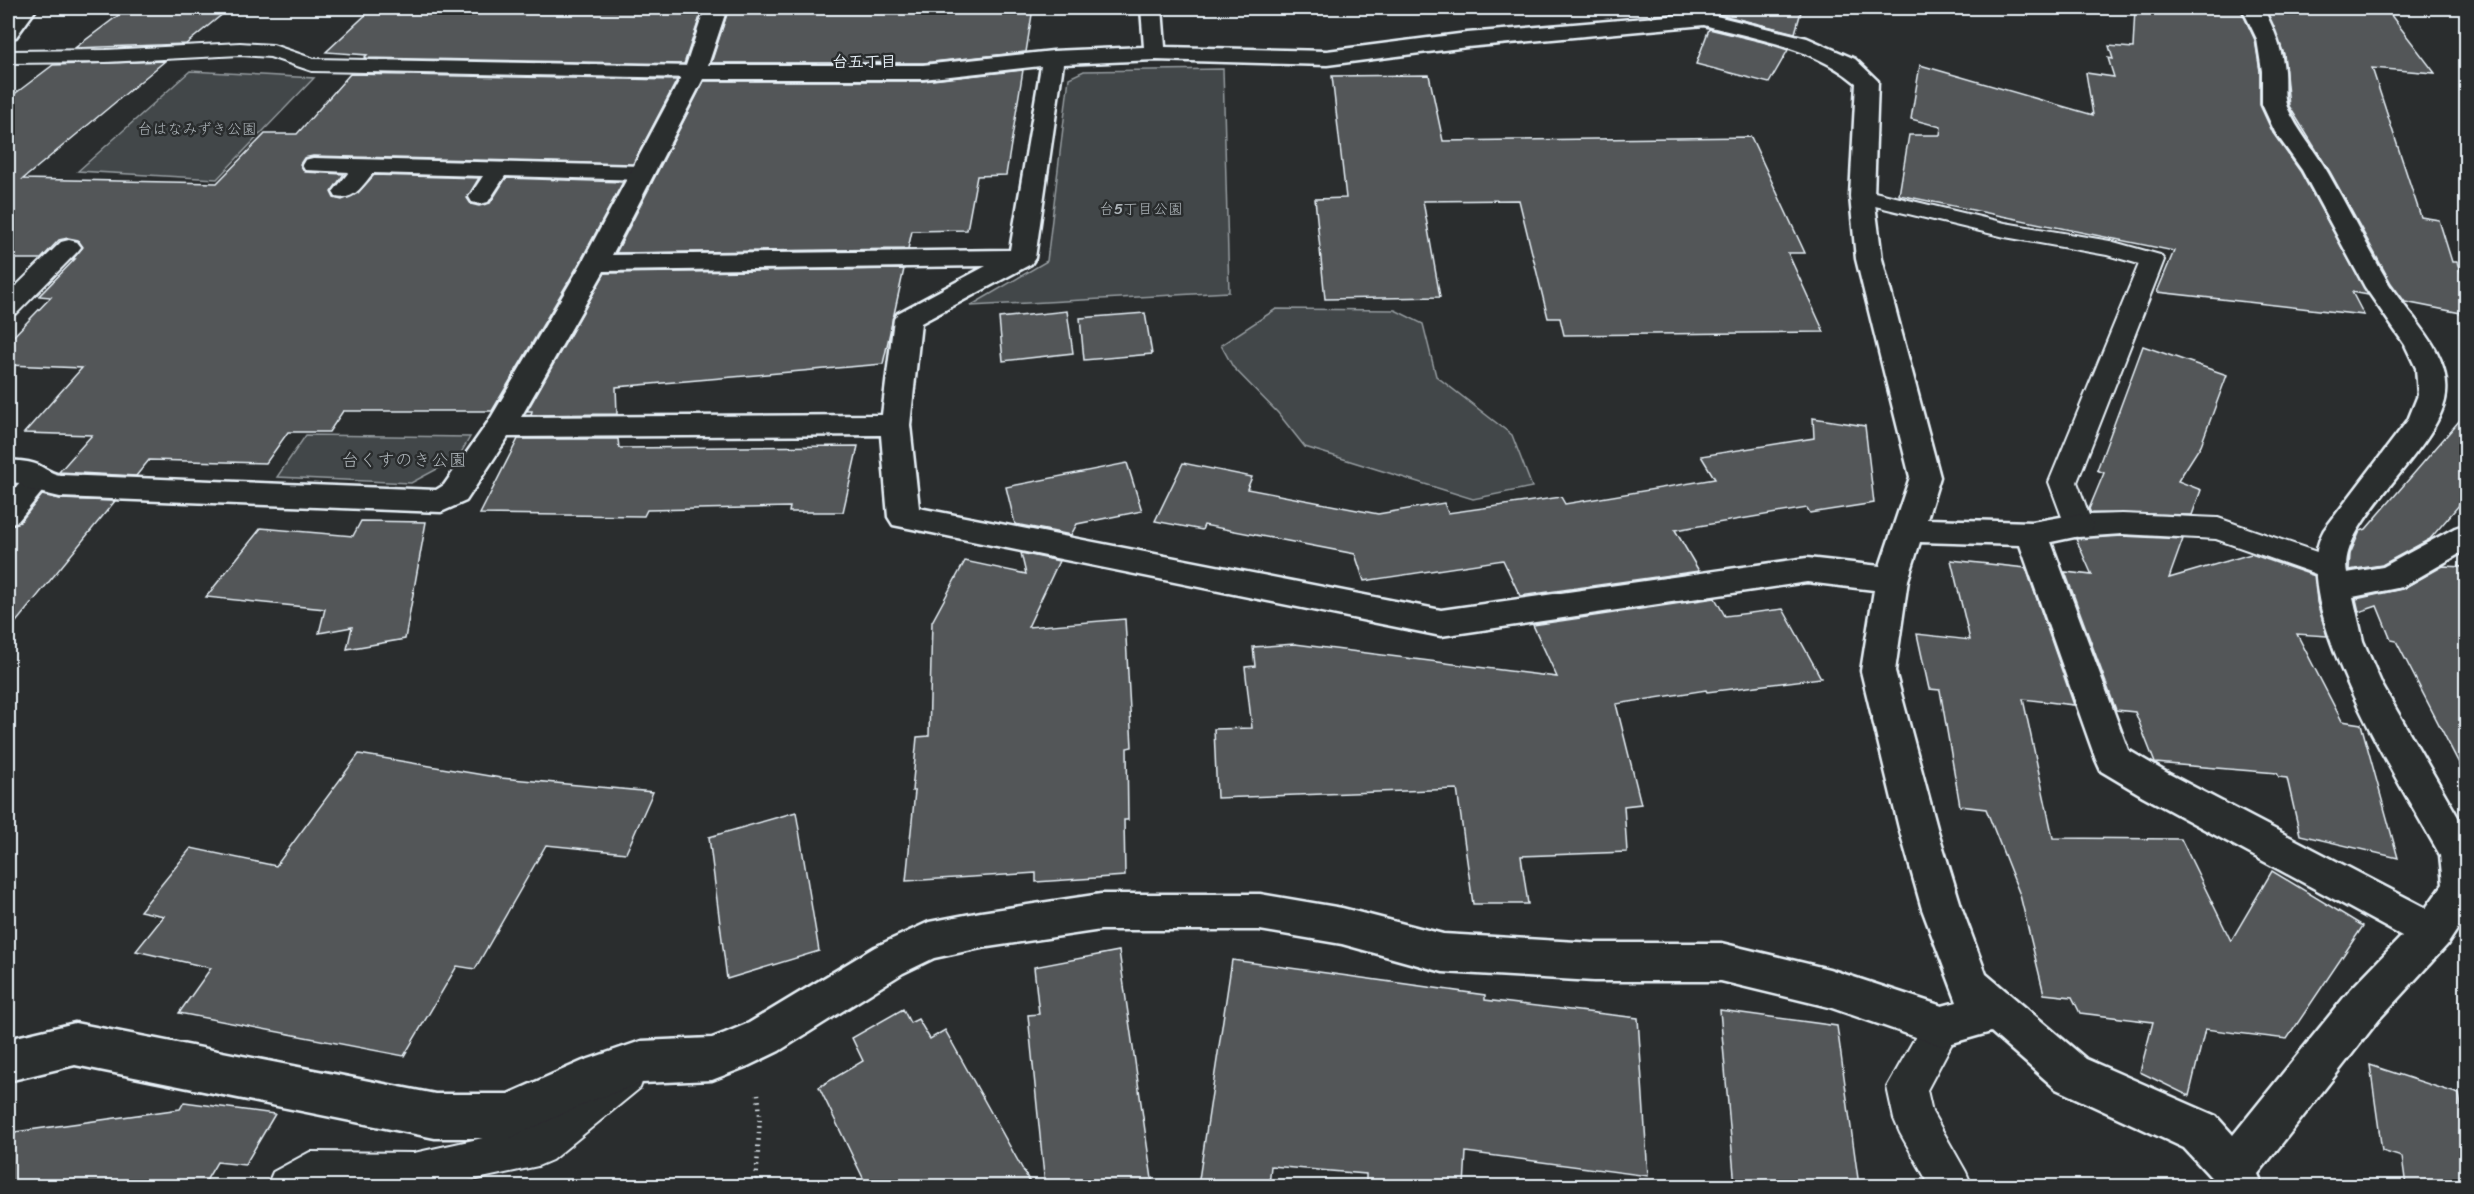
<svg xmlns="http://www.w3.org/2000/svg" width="2474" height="1194" font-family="Sriracha,'Klee One',sans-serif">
<rect width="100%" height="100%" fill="#2a2d2e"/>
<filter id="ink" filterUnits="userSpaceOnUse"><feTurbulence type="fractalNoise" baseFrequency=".0167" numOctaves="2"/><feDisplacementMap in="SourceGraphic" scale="12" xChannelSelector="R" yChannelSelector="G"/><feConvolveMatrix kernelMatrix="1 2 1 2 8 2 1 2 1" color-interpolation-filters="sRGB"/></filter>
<g filter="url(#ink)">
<g fill="#424648" stroke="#959ca0" stroke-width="1.5">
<polygon points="1223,69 1229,292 970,306 1047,261 1069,78 1084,71"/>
<polygon points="190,71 314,78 217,179 78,171"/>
<polygon points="1276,309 1395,310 1423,324 1436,376 1512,435 1532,487 1473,499 1305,447 1278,413 1233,367 1221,345"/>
<polygon points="306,435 470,437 458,458 411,483 277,477"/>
</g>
<g fill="#535759" stroke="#e8f1f8" stroke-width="1.5">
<polygon points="128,8 230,8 186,44 75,48"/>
<polygon points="373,8 703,8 684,64 364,58 367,55 326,52"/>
<polygon points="729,8 1033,8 1026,52 923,63 711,63"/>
<polygon points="1716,8 1802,8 1795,33 1714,13"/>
<polygon points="2135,8 2240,8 2255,40 2260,71 2260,105 2273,133 2300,171 2368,295 2352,292 2364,315 2157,292 2174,251 1899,195 1909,135 1940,135 1941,127 1911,119 1920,65 2093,115 2086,73 2114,77 2108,58 2113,59 2109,46 2133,48"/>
<polygon points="2265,8 2374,8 2387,10 2435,73 2372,68 2421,217 2439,220 2452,262 2457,262 2466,287 2466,314 2405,302 2391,283 2330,172 2289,106 2284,54"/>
<polygon points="1709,29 1763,42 1788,50 1769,83 1696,64"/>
<polygon points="165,61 23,179 217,183 265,134 297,134 350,74 677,80 633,164 313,156 304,158 300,164 305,172 344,174 331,192 334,198 342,200 358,193 374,175 479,178 467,198 471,204 479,206 490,203 506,178 623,182 580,262 492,411 343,411 329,432 288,432 266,463 149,460 136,476 59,472 92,435 24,433 82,368 8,365 8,342 51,297 39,296 75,259 73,259 83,247 78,240 68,238 59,240 41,259 8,259 8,99 53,65"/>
<polygon points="1023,70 1006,175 977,176 967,230 912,231 908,249 616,253 704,81 923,81"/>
<polygon points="1429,75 1443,141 1751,137 1805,253 1788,253 1824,332 1564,335 1560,318 1548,318 1519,200 1423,201 1440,297 1325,299 1315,199 1346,198 1332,76"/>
<polygon points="904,269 883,364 616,387 617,414 531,415 532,411 527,411 605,273"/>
<polygon points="1067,311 1073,353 1003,361 999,318"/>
<polygon points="1145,313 1152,354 1084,360 1080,318"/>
<polygon points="2143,346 2227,375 2201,445 2178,481 2201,490 2192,515 2091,513 2089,509 2104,473 2097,470"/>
<polygon points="2466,413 2466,497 2430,539 2382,565 2349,570 2350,554 2360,531 2366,529"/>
<polygon points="1813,418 1865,426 1874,503 1810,513 1807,508 1675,530 1699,571 1520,596 1503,560 1364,581 1355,554 1204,525 1202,530 1155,521 1183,463 1252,477 1247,489 1378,514 1444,503 1448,513 1561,497 1565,504 1715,479 1701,456 1814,438"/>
<polygon points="518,439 618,439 619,448 858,446 843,512 789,512 790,507 647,510 644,516 480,514"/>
<polygon points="1127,463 1142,511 1077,524 1071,535 1015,524 1006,487"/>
<polygon points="42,495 60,499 115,501 8,632 8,530 12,525 20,522"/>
<polygon points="361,521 426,522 405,639 347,649 352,627 319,633 325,609 206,597 261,528 353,536"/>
<polygon points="2122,536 2183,539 2169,578 2251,554 2315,576 2317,602 2327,636 2297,634 2342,721 2361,724 2398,858 2300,835 2287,778 2279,777 2277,773 2155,763 2135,712 2116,710 2065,572 2092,575 2076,539"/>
<polygon points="1021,553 1059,561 1028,627 1125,619 1132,747 1127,748 1128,820 1124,820 1125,876 1036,882 1036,873 906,881 915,791 912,791 917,737 929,736 932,622 965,561 1026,574"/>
<polygon points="1951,560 2026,568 2074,705 2023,699 2053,838 2181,839 2231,941 2272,871 2363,926 2287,1039 2205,1029 2189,1096 2140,1072 2153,1022 2080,1013 2072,997 2044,994 2020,895 1986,809 1960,806 1940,690 1929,689 1917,634 1970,640"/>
<polygon points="2443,566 2466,567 2466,777 2396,641 2391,640 2377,606 2359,612 2356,599 2402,589"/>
<polygon points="1715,598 1725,616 1783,609 1821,678 1707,692 1706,690 1616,704 1641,804 1624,806 1627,852 1521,856 1528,904 1473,904 1457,789 1217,798 1214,729 1252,728 1245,667 1255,666 1253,647 1295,644 1557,677 1533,625"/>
<polygon points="359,754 501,778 653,792 626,853 546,845 475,969 457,966 404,1056 179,1013 211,968 136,951 164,916 140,911 191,848 276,866"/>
<polygon points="796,812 819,951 727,979 709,837"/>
<polygon points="1119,951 1153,1186 1045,1186 1028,1015 1039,1014 1034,967"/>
<polygon points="1232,960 1485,995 1485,1000 1638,1018 1648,1176 1466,1152 1464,1186 1366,1186 1366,1174 1271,1166 1269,1186 1198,1186"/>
<polygon points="903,1009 910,1023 918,1019 930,1039 945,1030 1032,1186 867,1186 819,1087 863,1061 852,1038"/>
<polygon points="1720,1010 1837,1026 1859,1186 1735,1186"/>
<polygon points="2370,1065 2459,1094 2466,1136 2466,1186 2406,1186 2402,1157 2382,1151"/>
<polygon points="184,1102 275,1114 245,1165 217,1162 203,1186 8,1186 8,1133 180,1109"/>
</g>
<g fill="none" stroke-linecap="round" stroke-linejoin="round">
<defs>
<g id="service">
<polygon points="240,43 273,45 314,59 695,66 702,68 705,72 702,76 695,78 312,71 270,57 240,55 106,62 8,63 8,51 106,50"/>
<path d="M313,158L643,166L651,168L654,173L651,178L643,180L505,176L488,202L480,204L472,202L469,197L483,176L373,173C362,186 354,201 336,197L333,192L349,172L305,170L302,165L305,160Z"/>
<polygon points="1862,189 2005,223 2110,241 2160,255 2164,260 2077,482 2089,515 2122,514 2218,518 2340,560 2345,568 2340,576 2330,579 2216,539 2122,534 2078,537 2068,533 2049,482 2139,264 2107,255 2005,237 1854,201 1851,196 1854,191"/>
<polygon points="69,240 77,242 81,247 77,252 17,313 8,316 8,294 61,242"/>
<polygon points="37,471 47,474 51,481 18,521 8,524 8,496 27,474"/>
<polygon points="1942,1008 1955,1013 1961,1026 1927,1090 1932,1112 1966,1172 1972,1186 1930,1186 1900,1133 1894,1119 1887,1087 1929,1013"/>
<polygon points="626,1055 640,1060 645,1074 640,1088 552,1160 538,1166 445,1186 267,1186 273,1172 310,1152 414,1153 529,1128 612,1060"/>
</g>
<g id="minor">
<polygon points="16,8 37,8 16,37 8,38 8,18"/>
<path d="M705,8H727L708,65H923L1053,51L1144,47L1141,8H1162L1165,47L1327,51L1467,33L1704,13L1807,38L1855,59L1878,81L1874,196L1882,259L1940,477L1927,519L2032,522L2078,514L2089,518L2094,526L2089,534L2051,542L2128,750L2169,774L2426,908L2443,884L2440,855C2403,788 2283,602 2324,530L2408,420L2418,395L2416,368L2405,345L2365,287L2302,170L2275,132L2262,104V71L2257,39L2242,8H2263C2274,29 2282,48 2284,71C2285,83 2283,97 2287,107C2298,132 2315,150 2328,173C2349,209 2367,247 2389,284C2410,318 2450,350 2446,394C2441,448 2336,523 2347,573L2383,567L2455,528L2466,524V550L2402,587L2353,597L2363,641L2382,685L2466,831V916L2447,945L2381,1017L2258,1174L2263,1186H2219L2184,1148L2056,1089L1991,1032L1942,1046L1829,1007L1721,981H1594L1443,972L1342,944L1260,930H1101L981,948L934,958L903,973L779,1051L748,1066L712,1080L641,1083L591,1101L510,1138H435L75,1065L8,1081V1039L75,1023L435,1094H508L583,1061L641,1041L712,1038L725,1033L749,1023L875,947L929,922L981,912L1101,894H1260L1342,908L1443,934L1594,943H1721L1829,969L1942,1006L1957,1002L1922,909L1899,828L1861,671L1874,590L1807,582L1441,636L893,525L888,517L881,435L508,437L466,501L441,512L60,497L26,489L20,483L8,482V460C18,461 29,461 38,465C46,469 50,473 60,475L436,490L444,485L489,421L582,263L684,72ZM1704,25C1756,39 1814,47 1856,83L1850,196L1856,259L1910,477L1880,566L1807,558L1441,610L919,508L910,425L921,323L1031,264L1035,258L1063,64L1155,60L1327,65L1467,47ZM1041,66L1010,250L612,255L703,79H923ZM986,266L898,313L894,319L882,415L521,417L604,271ZM1920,542L2020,545L2096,760L2101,771L2143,796L2402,936L2351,989L2233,1135L2216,1116L2086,1059L1986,974L1962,909L1937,828L1895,671L1908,580Z"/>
</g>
</defs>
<use href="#service" stroke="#e8f1f8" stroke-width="4"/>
<use href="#minor" stroke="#e8f1f8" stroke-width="5"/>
<polyline stroke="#e8f1f8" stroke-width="4.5" stroke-dasharray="1.5 5" stroke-linecap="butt" points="756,1186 760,1115 758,1094"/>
<use href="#service" fill="#2a2d2e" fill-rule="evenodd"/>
<use href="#minor" fill="#2a2d2e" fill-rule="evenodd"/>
</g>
</g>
<g text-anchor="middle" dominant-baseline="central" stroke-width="5" stroke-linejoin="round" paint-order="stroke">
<g font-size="15" fill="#aeb5ba" stroke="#2a2d2e">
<text x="197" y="129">台はなみずき公園</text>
<text x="1141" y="209">台5丁目公園</text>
</g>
<g font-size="16" font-weight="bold" fill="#e8f1f8" stroke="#2a2d2e">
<text x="864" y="61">台五丁目</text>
</g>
<g font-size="18" fill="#aeb5ba" stroke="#2a2d2e">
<text x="404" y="460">台くすのき公園</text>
</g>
</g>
<rect width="2474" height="1194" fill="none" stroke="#2a2d2e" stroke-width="30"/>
<rect x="15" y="15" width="2444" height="1164" fill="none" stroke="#e8f1f8" stroke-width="2" filter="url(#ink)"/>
</svg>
